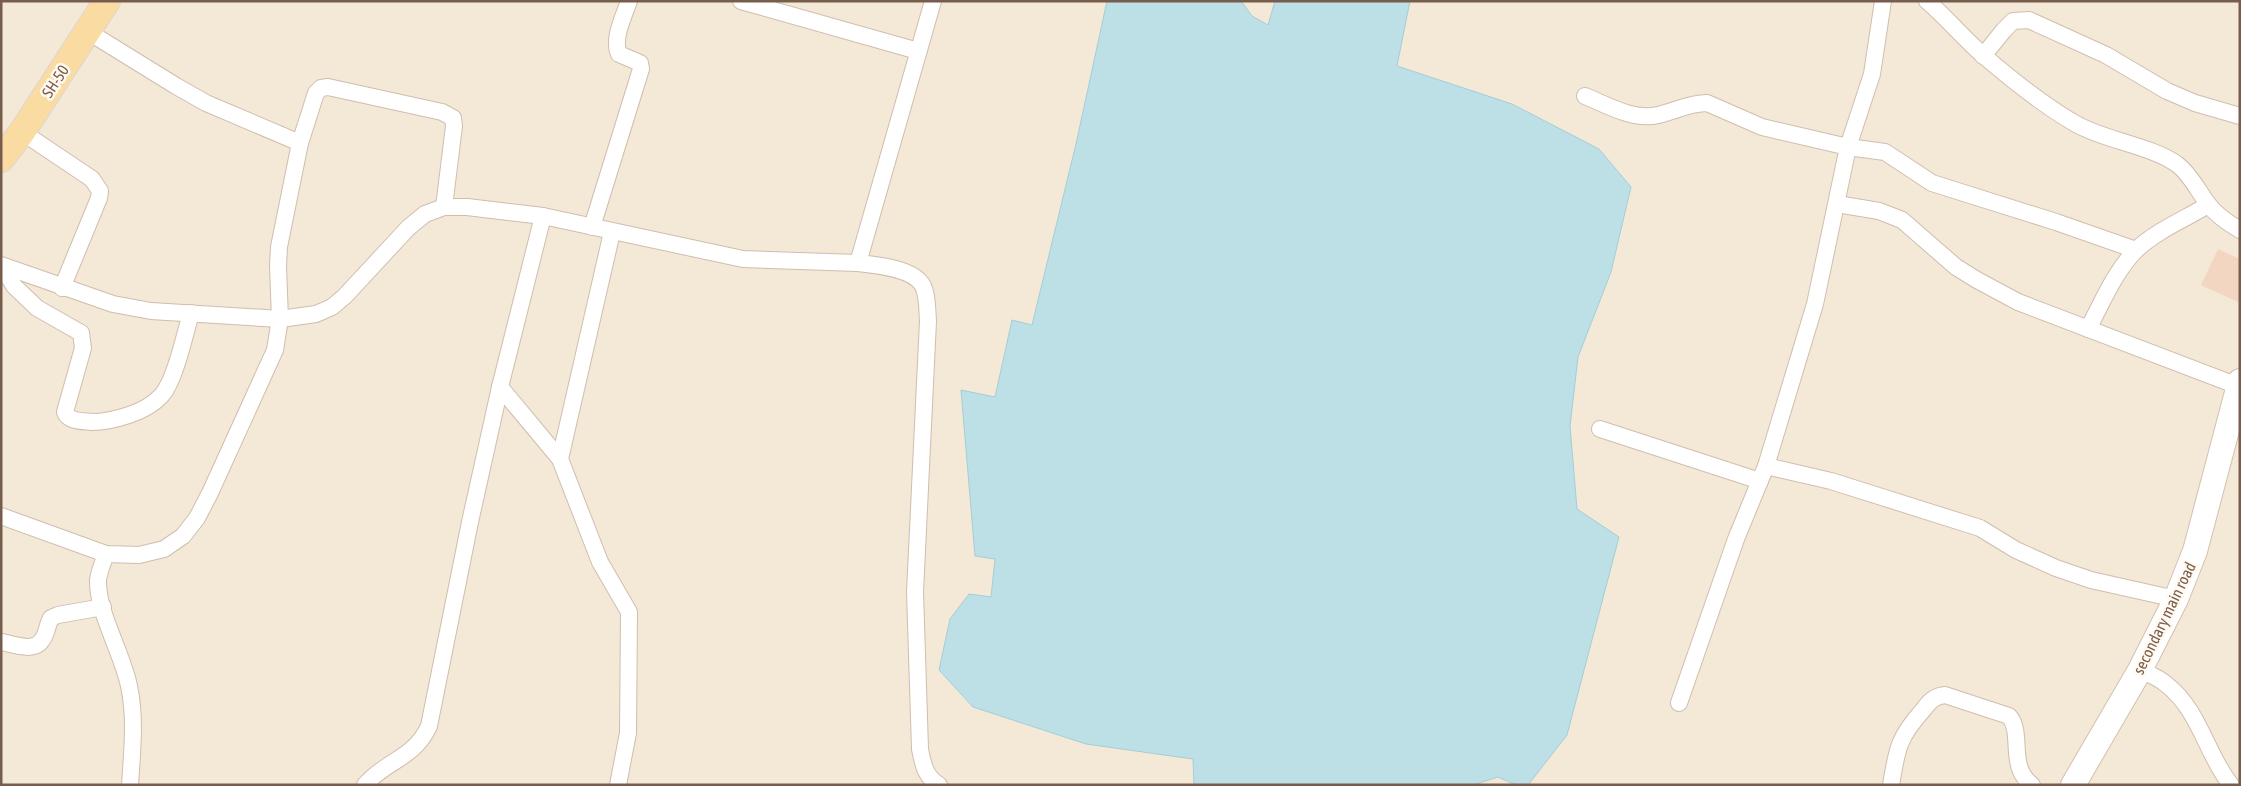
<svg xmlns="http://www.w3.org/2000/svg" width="2241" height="786" font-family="'Asap Condensed',sans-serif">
<rect width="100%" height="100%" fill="#fcf6e9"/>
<rect fill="#f4e8d7" x="1" y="1" width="2239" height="784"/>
<polygon fill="#bddfe6" stroke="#a3ced8" points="1107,1 1241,1 1252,16 1268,25 1275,1 1410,1 1397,66 1512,104 1599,149 1631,187 1611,272 1578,357 1570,426 1577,509 1619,537 1567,735 1528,785 1516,785 1498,777 1473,785 1194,785 1193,759 1086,744 973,707 939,670 950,619 969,594 991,597 995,559 975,556 961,390 995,397 1012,320 1032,325 1076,144"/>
<polygon fill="#f2d6c1" points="2218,249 2240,259 2240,303 2201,285"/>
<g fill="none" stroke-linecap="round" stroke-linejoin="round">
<defs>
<g id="street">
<polyline points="741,1 918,51"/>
<path d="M933,1L858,263C875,265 914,268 923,286C928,296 927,310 928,321L915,592L920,749C923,764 925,777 939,785"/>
<path d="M1927,1C1947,18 1964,39 1984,56C2013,81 2043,105 2076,124C2106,141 2153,146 2178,165C2191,175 2198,191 2208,204C2216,215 2228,223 2240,230"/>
<polyline points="87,31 176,86 206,103 300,143"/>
<polyline points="1983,56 2004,30 2013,21 2029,20 2106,55 2167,91 2195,103 2240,116"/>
<path d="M1585,96C1607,105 1634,121 1658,115C1675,111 1690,103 1707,103L1762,127L1848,147L1885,152L1932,183L2056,222L2136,250"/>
<polyline points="22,132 92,179 100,191 99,198 62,288"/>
<polyline points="1837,204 1879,211 1902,220 1956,267 1977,280 2018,302 2238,386"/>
<polyline points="543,216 500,387 560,459"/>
<path d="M592,227L641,69L640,63L619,54C612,39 624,16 629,1"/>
<polyline points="612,232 560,459 600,562 629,612 628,733 618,785"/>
<polyline points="1,265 113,304 151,311 280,319 316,314 332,307 345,296 408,228 425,214 444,207 467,207 543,216 743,259 858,263"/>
<path d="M2,266L14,286L37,308L81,333L83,348L65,412C68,422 83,421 92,422C105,422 117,419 129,415C141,411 153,405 162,395C175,380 185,334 191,313"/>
<path d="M2088,329C2102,303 2115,271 2136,250C2156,231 2185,219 2208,205"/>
<polyline points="1600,429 1760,481"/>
<polyline points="1766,466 1831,481 1980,528 2016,550 2056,568 2091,580 2176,599"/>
<polyline points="1,516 106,554 139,555 164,549 183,536 197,518 210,493 275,350 280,319 278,266 279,247 300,143 316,93 321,88 328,87 442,112 453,118 454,126 444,207"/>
<path d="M106,554C103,562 99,572 98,580C97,612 122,652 129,686C136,718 132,752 130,785"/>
<path d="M1,642C13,644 34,653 42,640C47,634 47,625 51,618L58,615L103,607"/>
<path d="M2140,670C2149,674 2160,678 2167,685C2200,711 2206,754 2231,785"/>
<polyline points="1679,703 1736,539 1766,466 1815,304 1848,147 1872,74 1883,1"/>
<path d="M365,785C386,760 414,759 429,726L470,522L500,387"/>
<path d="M1891,785C1897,749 1898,738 1923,710C1929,702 1934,696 1945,695L2009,716C2024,733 2007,766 2032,785"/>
</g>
<polyline id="secondary" points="2073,785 2140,670 2176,599 2195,551 2240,381"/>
<polyline id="primary" points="1,159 22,132 107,1"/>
</defs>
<use href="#street" stroke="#cfbeae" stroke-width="18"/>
<use href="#secondary" stroke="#d4c0ae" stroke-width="26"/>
<use href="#primary" stroke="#dcd5d0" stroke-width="28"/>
<use href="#street" stroke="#fff" stroke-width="16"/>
<use href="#secondary" stroke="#fff" stroke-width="24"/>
<use href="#primary" stroke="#fadca3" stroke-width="26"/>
</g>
<g text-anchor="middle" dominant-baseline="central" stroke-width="5" stroke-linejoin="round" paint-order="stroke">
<g font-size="16" fill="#775d4c" stroke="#fff9f0">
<text transform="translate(55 81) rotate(-57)">SH-50</text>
<text transform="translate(2164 618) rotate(-64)">secondary main road</text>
</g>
</g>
<rect width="2241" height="786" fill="none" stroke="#775d4c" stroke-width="5"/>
</svg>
